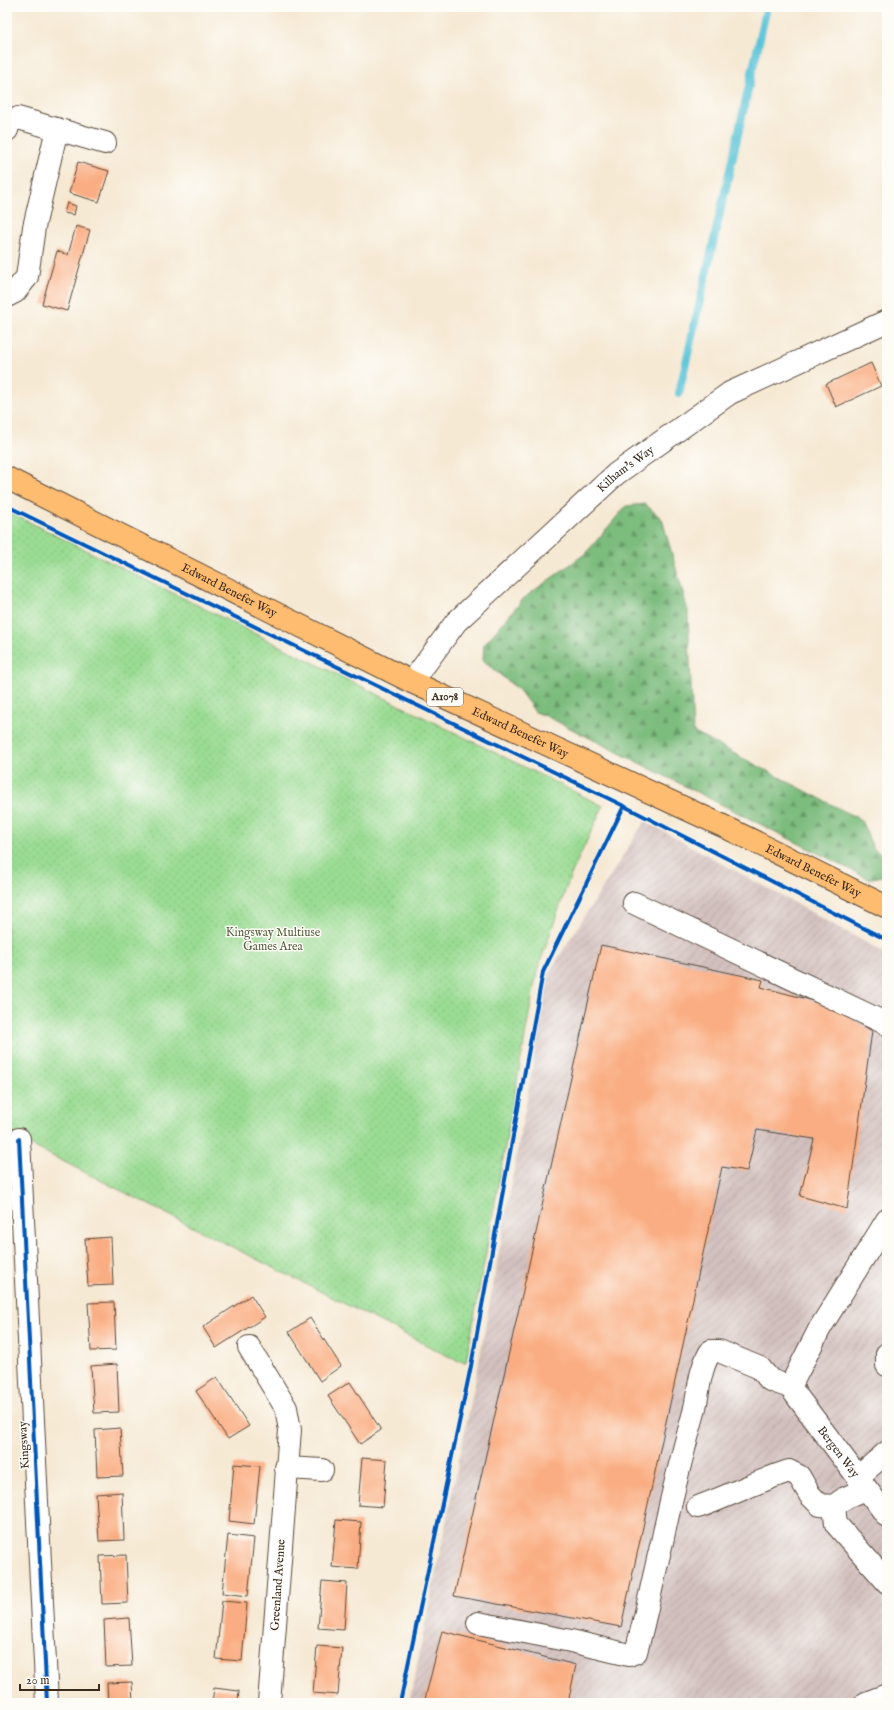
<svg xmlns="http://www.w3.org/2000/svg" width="894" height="1710" font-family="'IM FELL English',serif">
<defs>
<pattern id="industrial-furrows" width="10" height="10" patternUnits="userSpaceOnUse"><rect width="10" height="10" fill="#d1bfbd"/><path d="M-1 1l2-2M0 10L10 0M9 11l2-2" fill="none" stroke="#b4a4a2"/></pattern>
<pattern id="grass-dots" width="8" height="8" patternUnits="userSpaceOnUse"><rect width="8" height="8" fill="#9adc93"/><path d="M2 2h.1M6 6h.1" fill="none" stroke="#86bd7e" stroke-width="1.8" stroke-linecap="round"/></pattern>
<pattern id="forest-firs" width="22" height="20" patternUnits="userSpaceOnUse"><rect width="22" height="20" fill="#7bbc7d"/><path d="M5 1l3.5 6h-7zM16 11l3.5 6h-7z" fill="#696"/></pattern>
</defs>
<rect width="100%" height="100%" fill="#fdfcf7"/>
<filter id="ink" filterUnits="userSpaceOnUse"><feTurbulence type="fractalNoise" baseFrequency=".025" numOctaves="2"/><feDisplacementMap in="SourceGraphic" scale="8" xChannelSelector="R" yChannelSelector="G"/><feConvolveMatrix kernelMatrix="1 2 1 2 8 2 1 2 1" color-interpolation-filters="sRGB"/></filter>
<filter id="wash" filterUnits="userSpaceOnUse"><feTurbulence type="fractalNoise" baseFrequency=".012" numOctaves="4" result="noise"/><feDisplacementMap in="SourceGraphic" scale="16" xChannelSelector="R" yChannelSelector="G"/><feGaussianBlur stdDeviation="0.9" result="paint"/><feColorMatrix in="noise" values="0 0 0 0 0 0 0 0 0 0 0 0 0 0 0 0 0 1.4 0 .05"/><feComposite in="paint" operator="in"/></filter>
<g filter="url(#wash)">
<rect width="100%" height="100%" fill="#f6e9d4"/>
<polygon fill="url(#industrial-furrows)" points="645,821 887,954 887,1703 409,1703 478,1367 550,971"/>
<polygon fill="url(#grass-dots)" stroke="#6a8358" points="7,511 603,806 570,877 537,971 466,1362 456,1360 7,1133"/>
<polygon fill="url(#forest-firs)" stroke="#5b734e" points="645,504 662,519 688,611 693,732 861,820 873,848 883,856 886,875 869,879 544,715 535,712 519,690 483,661 484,645 524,598 586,553 626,506"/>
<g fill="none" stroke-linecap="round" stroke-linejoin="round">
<polyline stroke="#5cc4d8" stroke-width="8" points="679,393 767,7"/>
</g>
<g id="blocks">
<g fill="#faad82">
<polygon points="78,162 109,171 99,202 69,193"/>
<polygon points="67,203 76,206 74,215 64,213"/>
<polygon points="76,226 90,230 67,311 42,304 57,251 68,255"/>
<polygon points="871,363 881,386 836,407 826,384"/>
<polygon points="601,945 763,980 761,987 830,1005 872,1031 847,1209 800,1196 814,1139 757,1130 747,1171 722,1167 621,1627 454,1596"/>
<polygon points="111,1237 113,1285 88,1286 85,1239"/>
<polygon points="251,1295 265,1317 216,1348 203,1327"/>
<polygon points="114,1302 116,1350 91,1351 88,1303"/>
<polygon points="310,1318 341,1366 320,1381 289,1332"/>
<polygon points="117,1364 119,1412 94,1413 91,1366"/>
<polygon points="217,1377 249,1426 228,1439 196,1391"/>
<polygon points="350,1382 381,1430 360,1444 328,1396"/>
<polygon points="120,1428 123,1476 97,1477 95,1430"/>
<polygon points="362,1458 387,1460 383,1507 358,1505"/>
<polygon points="234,1464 260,1466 254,1524 229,1521"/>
<polygon points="122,1492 124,1540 99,1541 96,1494"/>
<polygon points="336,1520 361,1522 358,1569 332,1567"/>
<polygon points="228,1535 254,1538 248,1596 222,1593"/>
<polygon points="126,1555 128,1603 102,1604 100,1556"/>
<polygon points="322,1581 347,1583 344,1630 318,1628"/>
<polygon points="222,1601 247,1603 242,1661 216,1659"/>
<polygon points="129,1618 132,1666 106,1667 104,1620"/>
<polygon points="442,1631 576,1665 568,1703 424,1703"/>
<polygon points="317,1646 342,1648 338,1695 313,1693"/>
<polygon points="132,1682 133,1703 108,1703 107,1683"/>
<polygon points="214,1688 239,1691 238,1703 212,1703"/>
</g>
</g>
</g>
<g filter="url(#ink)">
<use href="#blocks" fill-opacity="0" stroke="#574739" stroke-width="1"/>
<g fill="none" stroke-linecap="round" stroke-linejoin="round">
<defs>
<g id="minor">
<polyline points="7,130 9,123 18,118 105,143"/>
<polyline points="7,296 15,292 27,277 34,227 57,129"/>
<path id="s1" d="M412,682L456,622L616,474L730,393L887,321"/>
<polyline points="634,903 887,1024"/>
<polyline points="19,1139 47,1703"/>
<polyline points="249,1347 286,1408 290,1430 269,1703"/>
<polyline points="887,1354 887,1365"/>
<polyline points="790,1387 820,1328 887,1220"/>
<path id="s2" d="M790,1387L887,1516"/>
<polyline points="286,1468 322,1470"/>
<polyline points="858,1477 887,1452"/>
<polyline points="834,1506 836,1524 887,1582"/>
<path d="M698,1507C729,1496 758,1481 789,1471L799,1476L810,1495L820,1505L834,1506L845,1498L866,1489"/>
<path d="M478,1623L571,1641L629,1655L636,1652C646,1616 653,1579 662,1542C671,1499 682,1455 694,1412C699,1392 699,1369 711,1351H719L748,1363L760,1368L770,1380L790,1387"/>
<polyline points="866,1703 887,1695"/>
</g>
<g id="major">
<path id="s3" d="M7,478L412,682L721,825L887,907"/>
</g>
</defs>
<use href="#minor" stroke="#574739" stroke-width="24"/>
<use href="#major" stroke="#574739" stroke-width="24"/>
<use href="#minor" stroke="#fff" stroke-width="22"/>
<use href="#major" stroke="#fdbc70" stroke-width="22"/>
<defs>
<g id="cycleway">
<polyline points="7,506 624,806 887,940"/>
<polyline points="19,1139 47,1703"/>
<polyline points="400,1703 471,1366 543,972 624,806"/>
</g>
</defs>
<use href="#cycleway" stroke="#fdfcf7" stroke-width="6"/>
<use href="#cycleway" stroke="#0057b8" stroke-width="4"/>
</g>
</g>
<g text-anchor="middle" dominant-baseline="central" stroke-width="3" stroke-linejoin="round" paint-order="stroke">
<rect fill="#fdfcf7" stroke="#75695f" stroke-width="1" x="427" y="688" width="36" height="18" rx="3"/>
<g font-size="11" font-weight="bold" fill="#3b2a1e">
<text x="445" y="697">A1078</text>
</g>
<g font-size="12" fill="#3b2a1e" stroke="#fdfcf7">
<text stroke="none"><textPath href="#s1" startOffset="303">Kilham's Way</textPath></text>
<text stroke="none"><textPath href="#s3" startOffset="249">Edward Benefer Way</textPath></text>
<text stroke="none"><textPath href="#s3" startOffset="573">Edward Benefer Way</textPath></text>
<text stroke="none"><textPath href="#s3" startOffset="897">Edward Benefer Way</textPath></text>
<text transform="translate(24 1445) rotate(-93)">Kingsway</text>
<text stroke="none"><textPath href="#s2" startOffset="81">Bergen Way</textPath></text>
<text transform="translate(278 1585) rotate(-86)">Greenland Avenue</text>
</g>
<g font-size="12" fill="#585f41" stroke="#fdfcf7">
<text x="273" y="932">Kingsway Multiuse<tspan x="273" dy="14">Games Area</tspan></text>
</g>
</g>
<rect width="894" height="1710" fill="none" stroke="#fdfcf7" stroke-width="24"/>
<path d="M20 1684v6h79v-6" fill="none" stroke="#3b2a1e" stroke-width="2"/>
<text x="26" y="1684" font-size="12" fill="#3b2a1e" stroke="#fdfcf7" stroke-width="3" paint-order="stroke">20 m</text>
</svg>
